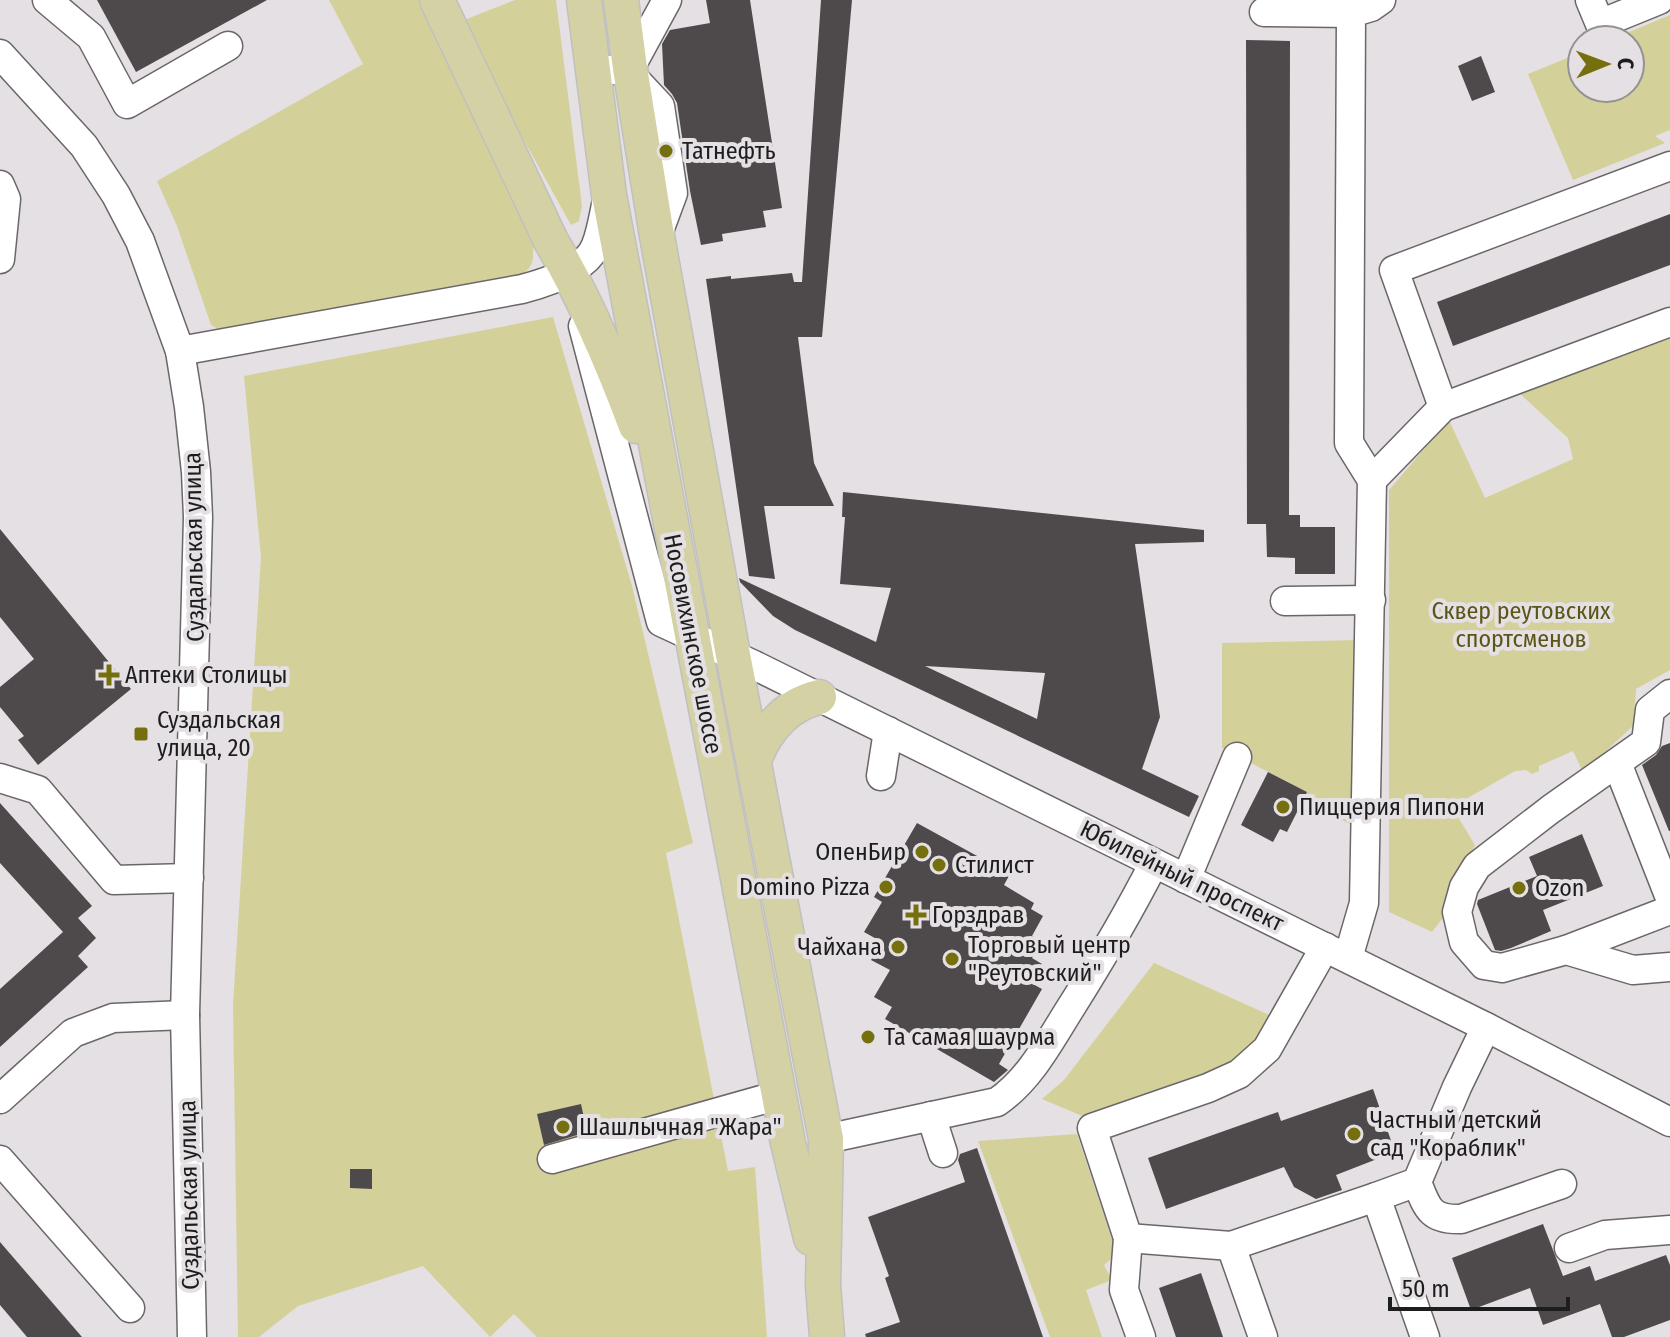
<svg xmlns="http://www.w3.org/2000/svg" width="1670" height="1337" font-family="'Fira Sans Condensed',sans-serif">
<rect width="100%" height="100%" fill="#e5e0e3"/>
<g fill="#d4d09a">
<path d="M329,0H421L533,239C533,262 536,268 513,279L225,333L211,325L177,226L157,181L363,64Z"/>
<polygon points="515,0 556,0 582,206 579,221 571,225 505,106 464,20"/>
<polygon points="1670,15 1670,130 1655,136 1665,143 1573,180 1528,74 1582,52 1582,88 1630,88 1630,40 1610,40"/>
<polygon points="553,317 632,586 693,843 666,853 728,1171 755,1167 767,1337 537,1337 514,1314 490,1337 423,1266 298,1306 259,1337 238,1337 233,1005 261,557 244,376"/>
<polygon points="1670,330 1670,670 1636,689 1634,725 1583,772 1573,751 1539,766 1539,771 1532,774 1526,770 1515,771 1452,807 1475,845 1457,880 1453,905 1432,932 1389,912 1389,490 1449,420 1485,498 1573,459 1568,438 1518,392"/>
<polygon points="1359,640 1356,827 1303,801 1307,792 1222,748 1222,643"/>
<polygon points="1154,963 1276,1018 1241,1064 1087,1118 1042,1099 1064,1080"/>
<polygon points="1077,1134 1117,1254 1104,1265 1112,1280 1086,1290 1102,1337 1050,1337 978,1141"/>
</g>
<g fill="#4e4a4c" fill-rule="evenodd">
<polygon points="97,0 267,0 136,72"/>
<polygon points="706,0 750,0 782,208 763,211 766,227 722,234 723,241 701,245 690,191 677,103 672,94 664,85 662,44 670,30 710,23"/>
<polygon points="821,0 852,0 822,337 798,337 814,463 834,506 764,506 775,579 749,576 706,279 731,276 731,279 792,273 794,282 802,282"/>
<polygon points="1246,40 1290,41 1289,515 1300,515 1300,527 1335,527 1335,574 1295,574 1295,558 1267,557 1266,524 1247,524"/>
<polygon points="1481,56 1495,92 1472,101 1458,66"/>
<polygon points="1670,214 1670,265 1453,346 1437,302"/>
<path d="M843,492L1204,530V542L1135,544L1160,717L1142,769L1199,796L1189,817L795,630L773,616L740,582L739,578L876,642L891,588L840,584L845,517H842ZM925,666L1045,673L1037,719Z"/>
<polygon points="0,529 131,689 38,765 18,740 24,736 0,707 0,687 34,659 0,617"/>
<polygon points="1670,743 1670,831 1669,831 1642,765 1656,755 1662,746"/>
<polygon points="1268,772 1307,792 1287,832 1280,829 1273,842 1241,825"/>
<polygon points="0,803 92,906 78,918 96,938 78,956 88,967 0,1047 0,989 63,932 0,863"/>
<polygon points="917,823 1010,874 1004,885 1034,903 1031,909 1043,916 1032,936 1041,941 1032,958 1042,964 1031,983 1042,989 999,1064 1008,1070 994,1082 885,1019 892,1007 874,997 890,970 871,960 882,942 864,932 882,902 874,897"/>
<polygon points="1582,834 1603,886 1543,910 1551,931 1511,948 1501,951 1495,950 1477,904 1478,900 1537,876 1529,857"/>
<polygon points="1373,1089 1395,1152 1336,1175 1342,1190 1316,1199 1294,1187 1284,1167 1166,1209 1148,1158 1278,1112 1281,1121"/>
<polygon points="581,1104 587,1132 544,1145 537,1114"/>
<polygon points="977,1148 1043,1337 866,1337 865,1334 900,1322 885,1278 889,1276 868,1217 965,1182 958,1160 960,1154"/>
<polygon points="350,1169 372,1169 372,1189 350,1188"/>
<polygon points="1543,1224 1563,1276 1590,1266 1595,1281 1666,1255 1670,1265 1670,1320 1624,1337 1612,1337 1600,1304 1543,1325 1530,1288 1471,1310 1452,1258"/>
<polygon points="0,1242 82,1337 27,1337 0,1305"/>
<polygon points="1201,1273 1223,1337 1176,1337 1159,1288"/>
</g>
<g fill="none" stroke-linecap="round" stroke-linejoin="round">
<defs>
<g id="minor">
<polyline points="47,0 91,37 127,104 228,46"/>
<polyline points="1590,0 1600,24 1659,0"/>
<polyline points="1264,12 1351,13"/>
<polyline points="0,54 84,146 116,195 140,241 180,351 189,407 196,472 198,517 185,1015 192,1337"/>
<polyline points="593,72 630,68 667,0"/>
<polyline points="631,75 660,106 673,193 657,236"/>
<polyline points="0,185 6,199 0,259"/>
<polyline points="583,326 661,622 754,665 1486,1027 1670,1122"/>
<path d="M180,351L522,289C545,283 587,270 596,245C602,230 604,212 608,196"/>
<polyline points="1443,407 1394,270 1670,166"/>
<polyline points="1372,480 1443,407 1670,322"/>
<polyline points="1285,601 1371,600"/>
<polyline points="1670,694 1650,710 1646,742 1551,809 1477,866 1464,887 1457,912 1464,942 1484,965 1502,968 1566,950 1633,970 1670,967"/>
<polyline points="1617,763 1670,898"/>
<polyline points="881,776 888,731"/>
<polyline points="0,778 38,790 114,880 189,878"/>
<polyline points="1186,879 1237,757"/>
<polyline points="1566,950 1670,910"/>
<polyline points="1348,958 1364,903 1372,480 1349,443 1351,13 1371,7 1381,0"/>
<polyline points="0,1099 73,1033 113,1018 185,1015"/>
<polyline points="931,1116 943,1153"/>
<path d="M826,1139L997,1102C1029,1080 1048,1044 1068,1012C1099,963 1128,914 1154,863"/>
<polyline points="552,1159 779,1095"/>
<polyline points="0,1160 130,1308"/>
<path d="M1417,1182C1427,1208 1430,1220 1461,1219L1562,1184"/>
<polyline points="1376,1197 1425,1337"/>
<polyline points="1128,1238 1231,1246"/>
<polyline points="1569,1248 1605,1235 1670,1230"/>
<polyline points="1141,1337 1124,1290 1128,1238 1092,1128 1208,1088 1239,1074 1267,1049 1325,947"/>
<polyline points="1263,1337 1231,1246 1376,1197 1417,1182 1457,1087 1486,1027"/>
</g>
<g id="major">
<path d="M437,0L551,241C586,300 612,362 636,426"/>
<polyline points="584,0 609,195 788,1143 811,1238"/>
<polyline points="621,0 630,68 657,236 733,655 826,1139 823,1285 827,1337"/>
<path d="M754,760C766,729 786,705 819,697"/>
</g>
</defs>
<use href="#minor" stroke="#6b6769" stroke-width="31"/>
<use href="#major" stroke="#c0c0c0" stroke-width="37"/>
<use href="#minor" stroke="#fff" stroke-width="28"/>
<use href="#major" stroke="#d4d1a4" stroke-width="34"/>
</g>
<g fill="#766f0e" stroke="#e5e0e3" stroke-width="3">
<circle cx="666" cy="151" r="8"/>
<path d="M105 663h8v8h8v8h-8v8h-8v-8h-8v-8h8z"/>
<rect x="133" y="726" width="16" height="16" rx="4"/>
<circle cx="1283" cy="807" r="8"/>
<circle cx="922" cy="852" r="8"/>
<circle cx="939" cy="865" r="8"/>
<circle cx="886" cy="887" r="8"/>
<circle cx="1519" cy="888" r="8"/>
<path d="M912 903h8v8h8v8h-8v8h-8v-8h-8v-8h8z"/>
<circle cx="898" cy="947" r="8"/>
<circle cx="952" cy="959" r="8"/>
<circle cx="868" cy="1037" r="8"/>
<circle cx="563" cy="1127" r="8"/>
<circle cx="1354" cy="1134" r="8"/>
</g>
<g text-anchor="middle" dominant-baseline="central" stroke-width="8" stroke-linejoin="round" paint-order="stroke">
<g font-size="24" fill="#1e1d1e" stroke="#e5e0e3" text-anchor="start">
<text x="682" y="151">Татнефть</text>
<text x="125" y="675">Аптеки Столицы</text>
<text x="157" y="720">Суздальская<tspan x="157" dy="28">улица, 20</tspan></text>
<text x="1299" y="807">Пиццерия Пипони</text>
<text x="906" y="852" text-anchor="end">ОпенБир</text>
<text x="955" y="865">Стилист</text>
<text x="870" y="887" text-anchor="end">Domino Pizza</text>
<text x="1535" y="888">Ozon</text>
<text x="932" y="915">Горздрав</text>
<text x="968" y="945">Торговый центр<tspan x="968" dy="28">"Реутовский"</tspan></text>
<text x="882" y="947" text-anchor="end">Чайхана</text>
<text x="884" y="1037">Та самая шаурма</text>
<text x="1370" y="1120">Частный детский<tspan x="1370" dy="28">сад "Кораблик"</tspan></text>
<text x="579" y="1127">Шашлычная "Жара"</text>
</g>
<g font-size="24" fill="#1e1d1e" stroke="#e5e0e3">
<text transform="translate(194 547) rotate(-91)">Суздальская улица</text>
<text transform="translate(693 644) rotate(79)">Носовихинское шоссе</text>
<text transform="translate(1182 876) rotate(26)">Юбилейный проспект</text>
<text transform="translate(189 1195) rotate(-91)">Суздальская улица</text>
</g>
<g font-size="24" fill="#5b5618" stroke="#e5e0e3">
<text x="1521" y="611">Сквер реутовских<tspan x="1521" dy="28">спортсменов</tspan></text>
</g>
</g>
<g transform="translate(1606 64) rotate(89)"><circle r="38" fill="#e5e0e3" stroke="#959294" stroke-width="2"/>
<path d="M0-6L14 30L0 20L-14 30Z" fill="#766f0e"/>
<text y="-12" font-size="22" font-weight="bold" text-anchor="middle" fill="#1e1d1e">С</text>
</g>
<path d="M1390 1297v12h178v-12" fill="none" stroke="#1e1d1e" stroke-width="4"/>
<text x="1402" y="1297" font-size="24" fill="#1e1d1e" stroke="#e5e0e3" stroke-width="6" paint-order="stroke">50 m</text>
</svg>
